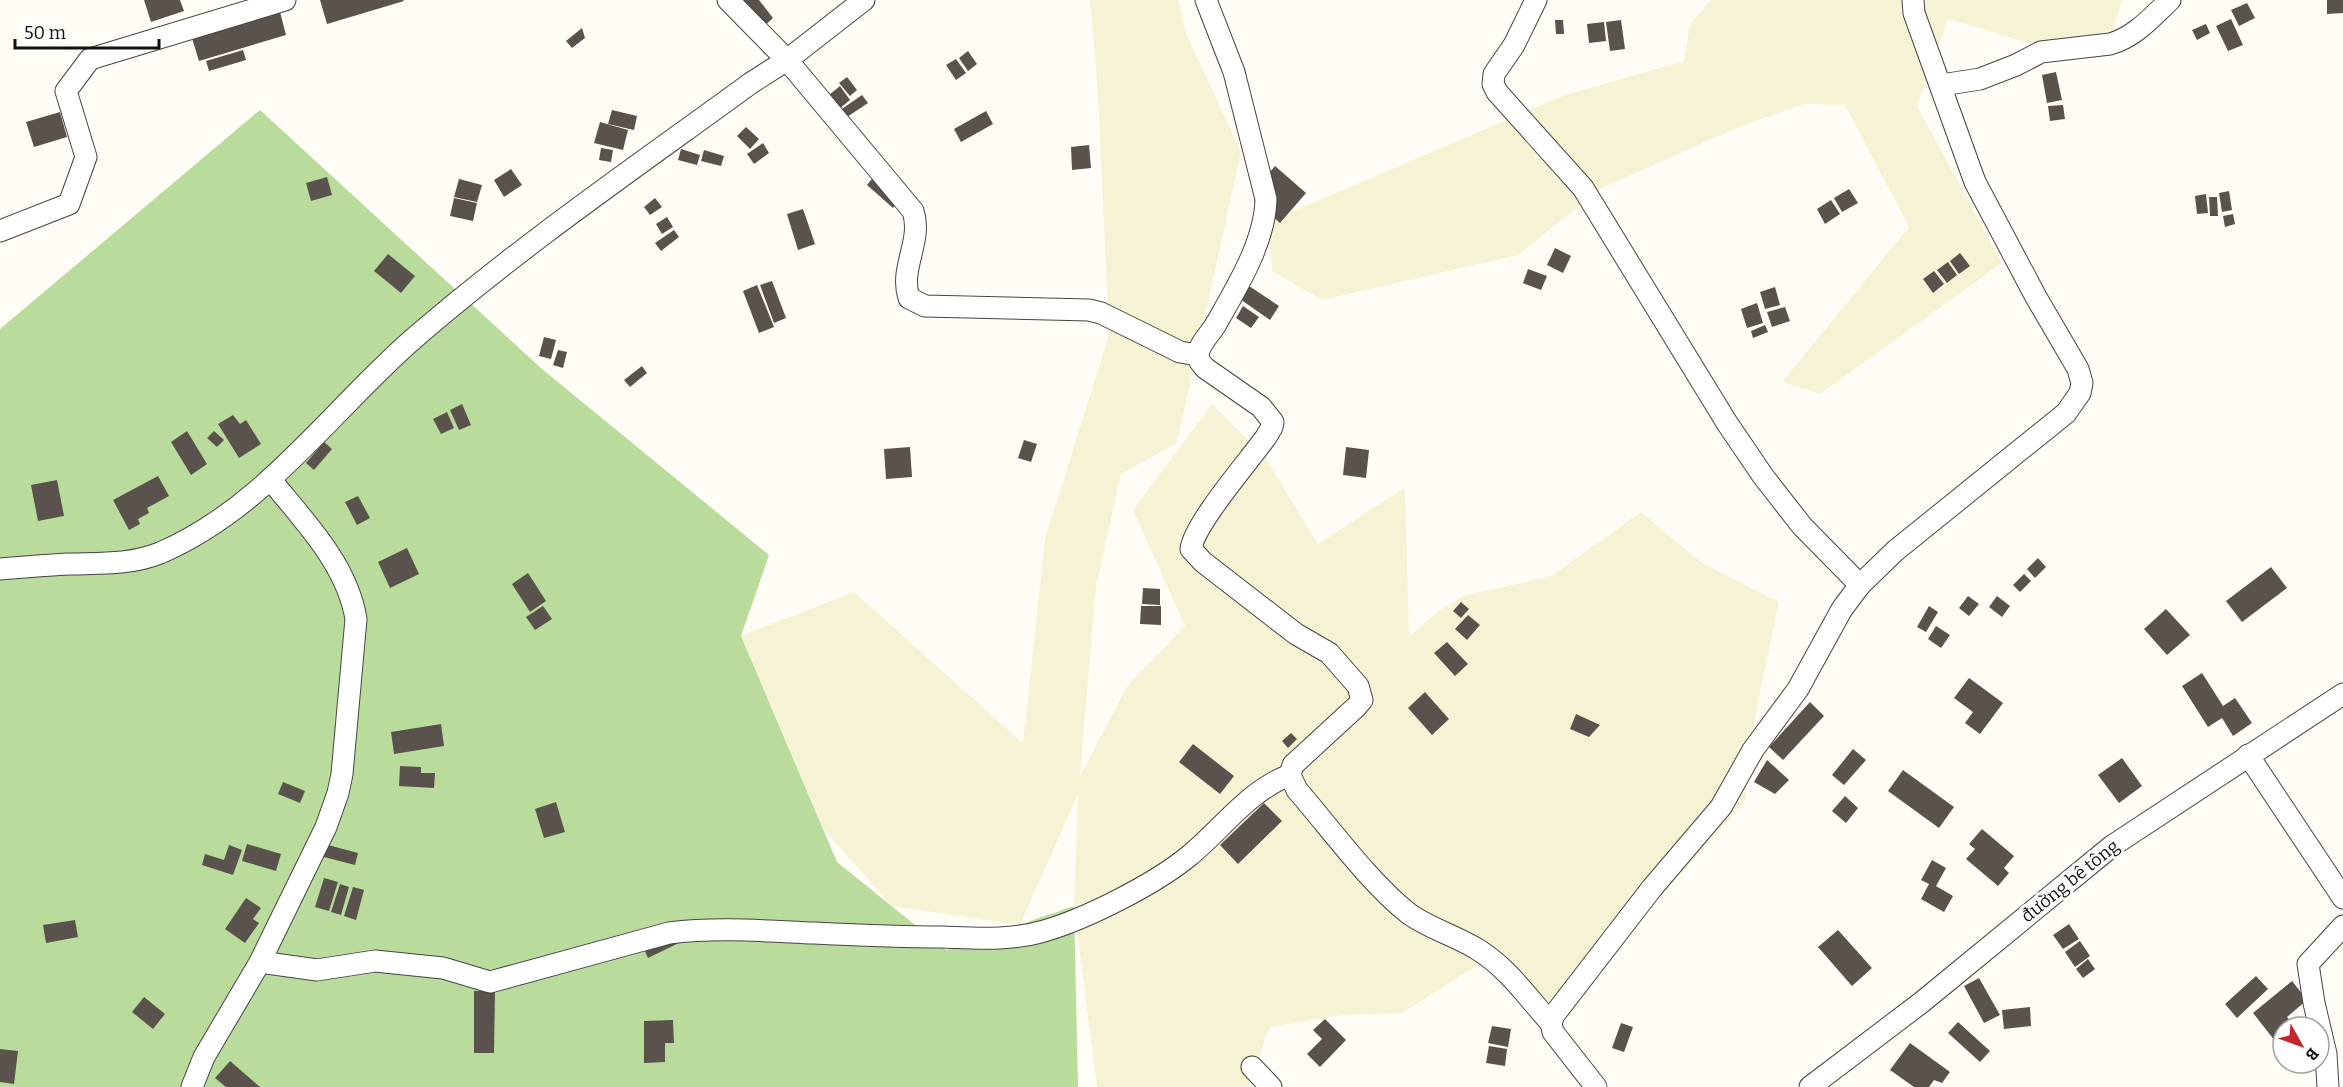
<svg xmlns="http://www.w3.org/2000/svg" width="2343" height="1087" font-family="Bitter,serif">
<rect width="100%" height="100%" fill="#fffdf5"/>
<g fill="#f6f3d4">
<polygon points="1090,0 1178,0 1186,33 1241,152 1177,443 1121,474 1096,586 1080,776 1128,685 1185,626 1133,510 1212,404 1265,457 1318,544 1405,487 1409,637 1435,614 1463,596 1551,576 1641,512 1702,563 1779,602 1753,726 1745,801 1672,884 1550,1003 1491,957 1402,1013 1342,1015 1270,1027 1248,1087 1097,1087 1074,906 1078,794 1020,925 892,906 824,830 741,636 854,592 1023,743 1045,539 1109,335 1098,93"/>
<polygon points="1711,0 2122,0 2113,30 2046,48 1948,19 1917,106 2002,263 1820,394 1782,382 1909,227 1845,105 1804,104 1739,127 1600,189 1518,255 1322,300 1272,271 1268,222 1565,95 1684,61 1690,24"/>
</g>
<polygon fill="#b9dc9c" points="260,110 542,369 769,555 741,636 837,862 946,950 1074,906 1078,1087 0,1087 0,329"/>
<g fill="#5a524d">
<polygon points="144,0 180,0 184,11 151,22"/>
<polygon points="320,0 403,0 404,1 327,24"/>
<polygon points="737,0 759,0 773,18 759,31"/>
<polygon points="2327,0 2343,0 2343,13 2327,14"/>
<polygon points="2247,3 2255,18 2239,26 2231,10"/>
<polygon points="279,8 286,35 199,61 191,35"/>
<polygon points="2231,19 2243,45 2228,51 2216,26"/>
<polygon points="1555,20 1563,20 1564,34 1556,34"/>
<polygon points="1621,20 1625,49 1610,51 1606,22"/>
<polygon points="1604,22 1606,41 1589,43 1587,24"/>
<polygon points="2206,24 2210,33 2197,40 2192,30"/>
<polygon points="582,28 585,38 572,48 566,41"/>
<polygon points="243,50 246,60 209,71 206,61"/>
<polygon points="968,51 977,64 968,71 959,58"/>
<polygon points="956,59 966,73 956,80 946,65"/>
<polygon points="2056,72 2062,100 2047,103 2042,75"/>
<polygon points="847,77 857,90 850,96 839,83"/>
<polygon points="840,86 850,100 839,109 829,95"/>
<polygon points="862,95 868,103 841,121 836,113"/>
<polygon points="2063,105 2065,119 2050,121 2048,106"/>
<polygon points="612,110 637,116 634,130 608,124"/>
<polygon points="986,111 993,124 961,142 954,129"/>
<polygon points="60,112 67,137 34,147 26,122"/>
<polygon points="600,122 628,130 623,150 594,143"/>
<polygon points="746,127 759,139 750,149 737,136"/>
<polygon points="763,143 769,153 754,164 747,154"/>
<polygon points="1089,145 1091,168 1072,170 1071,147"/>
<polygon points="601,148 613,150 611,162 599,160"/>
<polygon points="681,149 700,155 697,165 678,160"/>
<polygon points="704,150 724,156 721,166 701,161"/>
<polygon points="1275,166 1306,193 1280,223 1254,200 1265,188 1260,184"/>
<polygon points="511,169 522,185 504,197 494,180"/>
<polygon points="876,174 902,198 893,208 867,185"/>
<polygon points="327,177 332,195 311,201 306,183"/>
<polygon points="459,179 482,185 477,202 454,197"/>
<polygon points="1849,189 1858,203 1842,212 1834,198"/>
<polygon points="2229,191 2232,210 2222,212 2219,193"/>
<polygon points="2206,194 2208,213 2197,214 2195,196"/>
<polygon points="2209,197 2217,197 2218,216 2210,216"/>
<polygon points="454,198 477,203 473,221 450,216"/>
<polygon points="655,198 662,207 650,215 644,207"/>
<polygon points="1831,200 1840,214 1825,224 1817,209"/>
<polygon points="803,209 815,244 798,250 787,214"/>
<polygon points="2233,214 2235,224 2225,227 2223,216"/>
<polygon points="667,217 673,227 662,234 656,224"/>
<polygon points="674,230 679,237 661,251 655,243"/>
<polygon points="1555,248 1571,256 1563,273 1547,265"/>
<polygon points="1960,253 1970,266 1959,274 1950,261"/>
<polygon points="388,254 415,276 401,293 374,271"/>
<polygon points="1948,262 1957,275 1947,283 1937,270"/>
<polygon points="1528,269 1547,276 1541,290 1523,283"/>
<polygon points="1934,271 1944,284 1933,293 1923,279"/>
<polygon points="772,281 786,318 774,323 760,285"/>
<polygon points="1246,284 1279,306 1270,320 1237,297"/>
<polygon points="757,285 774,327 759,333 743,291"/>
<polygon points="1775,287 1780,305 1765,309 1760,292"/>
<polygon points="1757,303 1763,323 1747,328 1741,309"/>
<polygon points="1243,306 1259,317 1251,328 1236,318"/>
<polygon points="1785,307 1790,321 1772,327 1767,312"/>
<polygon points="1765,325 1768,332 1753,338 1751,331"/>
<polygon points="544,337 556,340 551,359 539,356"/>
<polygon points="558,350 567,352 563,368 553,365"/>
<polygon points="642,366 647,373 630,387 624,380"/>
<polygon points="462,404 471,425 459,430 450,410"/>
<polygon points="447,412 454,428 441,434 433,419"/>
<polygon points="233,415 240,424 246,420 261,444 239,458 218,424"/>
<polygon points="187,431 207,464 191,475 171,442"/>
<polygon points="214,431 224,440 217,447 207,438"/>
<polygon points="1024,440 1037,444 1031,462 1018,458"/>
<polygon points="324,442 332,449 314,470 306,463"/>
<polygon points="910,447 912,477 886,479 884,449"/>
<polygon points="1346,447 1369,450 1366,478 1343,475"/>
<polygon points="158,476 169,496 147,508 149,513 138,519 140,524 129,530 113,500"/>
<polygon points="57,480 64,516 38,521 31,485"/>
<polygon points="358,496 370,518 357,525 345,502"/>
<polygon points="407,548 419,574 390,588 378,562"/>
<polygon points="2038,558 2046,567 2035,578 2027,569"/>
<polygon points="2271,567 2287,588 2242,622 2226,601"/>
<polygon points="528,573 546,601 530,612 512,584"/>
<polygon points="2024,574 2031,581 2020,592 2013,585"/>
<polygon points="1143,588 1160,589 1160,605 1142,604"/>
<polygon points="1968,596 1979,604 1969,616 1959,608"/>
<polygon points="1997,596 2010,606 2002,617 1989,607"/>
<polygon points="1461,602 1469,609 1461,618 1453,611"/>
<polygon points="543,606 552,619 535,630 526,617"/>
<polygon points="1141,606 1161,606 1161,625 1140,624"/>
<polygon points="1929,606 1938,612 1926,632 1917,627"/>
<polygon points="2166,609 2190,635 2167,655 2144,629"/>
<polygon points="1468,615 1480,625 1467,640 1455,629"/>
<polygon points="1936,626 1950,635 1941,648 1928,639"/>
<polygon points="1447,642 1468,664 1455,676 1434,653"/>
<polygon points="2202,673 2223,706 2235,698 2252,723 2233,736 2222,718 2208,727 2182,686"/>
<polygon points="1969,678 2003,703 1980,734 1965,723 1973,712 1954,698"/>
<polygon points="1425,692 1449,719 1432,735 1408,708"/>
<polygon points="1810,702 1824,716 1783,760 1769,747"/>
<polygon points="1576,714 1600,725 1589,737 1570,729"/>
<polygon points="441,724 444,746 394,754 391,732"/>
<polygon points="1291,733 1297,739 1288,748 1282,741"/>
<polygon points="1193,744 1234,776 1220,794 1179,762"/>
<polygon points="1853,749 1866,760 1844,785 1832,775"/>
<polygon points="2122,758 2142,786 2119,803 2098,775"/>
<polygon points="1767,760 1789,780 1775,794 1754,782"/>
<polygon points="400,766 421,767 421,773 435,773 434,788 399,786"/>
<polygon points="1903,770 1954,807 1939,828 1888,791"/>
<polygon points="283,782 305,791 300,803 278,794"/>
<polygon points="1845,796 1858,808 1846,823 1832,811"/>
<polygon points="556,802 565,832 544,838 535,809"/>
<polygon points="1264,803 1282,821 1238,864 1220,845"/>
<polygon points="1982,829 2014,856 2004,868 2009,873 1998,886 1966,859 1975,849 1969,844"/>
<polygon points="247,844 281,854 276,871 242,861"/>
<polygon points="229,845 242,850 233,875 202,865 205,854 224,860"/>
<polygon points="328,845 358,853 355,865 324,857"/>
<polygon points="1932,860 1946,868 1936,886 1953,896 1944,912 1921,899 1929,884 1921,880"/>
<polygon points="324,878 338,882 329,911 315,907"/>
<polygon points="340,884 349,887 341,915 331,912"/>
<polygon points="353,887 364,890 356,920 344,916"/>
<polygon points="246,898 261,908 253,919 259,923 245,943 225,929"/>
<polygon points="75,920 78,937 46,943 43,925"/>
<polygon points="2069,924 2079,939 2063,949 2053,935"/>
<polygon points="1838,930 1872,968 1852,986 1818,947"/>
<polygon points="689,938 648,958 642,945"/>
<polygon points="2080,941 2090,956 2075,967 2065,952"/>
<polygon points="2088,959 2095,969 2083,978 2076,969"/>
<polygon points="2256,976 2268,989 2237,1018 2225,1004"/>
<polygon points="1979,978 2000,1015 1984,1023 1964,986"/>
<polygon points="2292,981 2307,1000 2287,1017 2295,1027 2283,1027 2283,1043 2279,1046 2253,1013"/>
<polygon points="474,991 495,991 494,1053 474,1053"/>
<polygon points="144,997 165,1014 153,1029 132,1012"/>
<polygon points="2030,1007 2031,1026 2004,1029 2002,1010"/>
<polygon points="1325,1019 1346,1040 1320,1067 1307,1054 1322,1039 1313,1030"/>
<polygon points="673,1020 674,1043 665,1043 665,1062 644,1063 644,1021"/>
<polygon points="1958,1022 1990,1051 1980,1062 1948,1033"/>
<polygon points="1621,1023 1633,1027 1624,1052 1612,1048"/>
<polygon points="1492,1026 1511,1029 1508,1047 1488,1043"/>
<polygon points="1910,1043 1950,1072 1942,1083 1934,1080 1929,1087 1914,1087 1890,1070"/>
<polygon points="1489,1046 1507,1049 1505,1066 1486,1063"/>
<polygon points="0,1049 18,1051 14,1084 0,1082"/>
<polygon points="230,1061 260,1087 226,1087 215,1078"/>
</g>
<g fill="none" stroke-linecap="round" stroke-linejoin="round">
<defs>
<g id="minor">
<polyline points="728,0 787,60 864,0"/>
<path d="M1206,0L1234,72L1266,199C1265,242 1237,287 1216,324C1211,333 1198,345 1198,356C1198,361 1202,364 1205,368L1261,407L1273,422L1272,427L1266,437C1249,461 1194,524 1191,549L1203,562L1296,634L1329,653L1358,686L1362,700L1356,707L1293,765L1290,775L1297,790C1330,828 1369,882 1408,913C1426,927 1456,936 1477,949C1508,968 1527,997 1551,1023"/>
<polyline points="1536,0 1514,45 1494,74 1493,84 1497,92 1583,188 1727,423 1763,476 1802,526 1860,585"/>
<path d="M1941,85L1980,79L2016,65L2041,52L2110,44C2135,37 2152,17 2170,0"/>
<polyline points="0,231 69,204 86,157 66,91 90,59 285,0"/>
<path d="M0,569C23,567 46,565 69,564C100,563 130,565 160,553C263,509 330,412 412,340C519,247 636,167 751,83L787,60L913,211C923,241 899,268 909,298L925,306L1089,310L1101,313L1180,352L1198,355"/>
<polyline points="2248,755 2343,898"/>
<path d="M260,962L326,827L338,793L342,774L356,619C347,564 304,521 270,479"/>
<polyline points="1252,1067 1271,1087"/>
<path d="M192,1087L204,1057L260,962L317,970L375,961L443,968L490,982L669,933C717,927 766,931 814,933C856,935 899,937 941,937C975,938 1011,941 1044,931C1086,919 1155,884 1189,856C1222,829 1249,790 1290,775"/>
<polyline points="1596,1087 1553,1032 1551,1023 1554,1015 1652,888 1721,807 1753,750 1798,689 1842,609 1860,585 1895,551 2066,413 2080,393 2082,383 2078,369 2036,297 1975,182 1914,13 1913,0"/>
<polyline points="1810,1087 1922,1002 2112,846 2343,694"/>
<polyline points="2328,1087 2326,1054 2314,1003 2308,964 2343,926"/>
</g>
</defs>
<use href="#minor" stroke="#444" stroke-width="23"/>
<use href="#minor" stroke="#fff" stroke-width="21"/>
</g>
<g text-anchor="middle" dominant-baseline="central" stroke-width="6" stroke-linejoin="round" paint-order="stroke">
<g font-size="18" fill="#111" stroke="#fff">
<text transform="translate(2070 881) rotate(-39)">đường bê tông</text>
</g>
</g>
<g transform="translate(2301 1045) rotate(130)"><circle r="28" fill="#ffffff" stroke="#a0a0a0" stroke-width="1.5"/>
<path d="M0-4.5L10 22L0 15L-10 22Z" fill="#c4262e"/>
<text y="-9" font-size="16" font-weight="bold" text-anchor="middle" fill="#111111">B</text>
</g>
<path d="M15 39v9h144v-9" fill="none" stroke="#111111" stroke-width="3"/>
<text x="24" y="39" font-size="18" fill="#111111" stroke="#ffffff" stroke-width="4.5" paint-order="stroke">50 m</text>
</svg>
